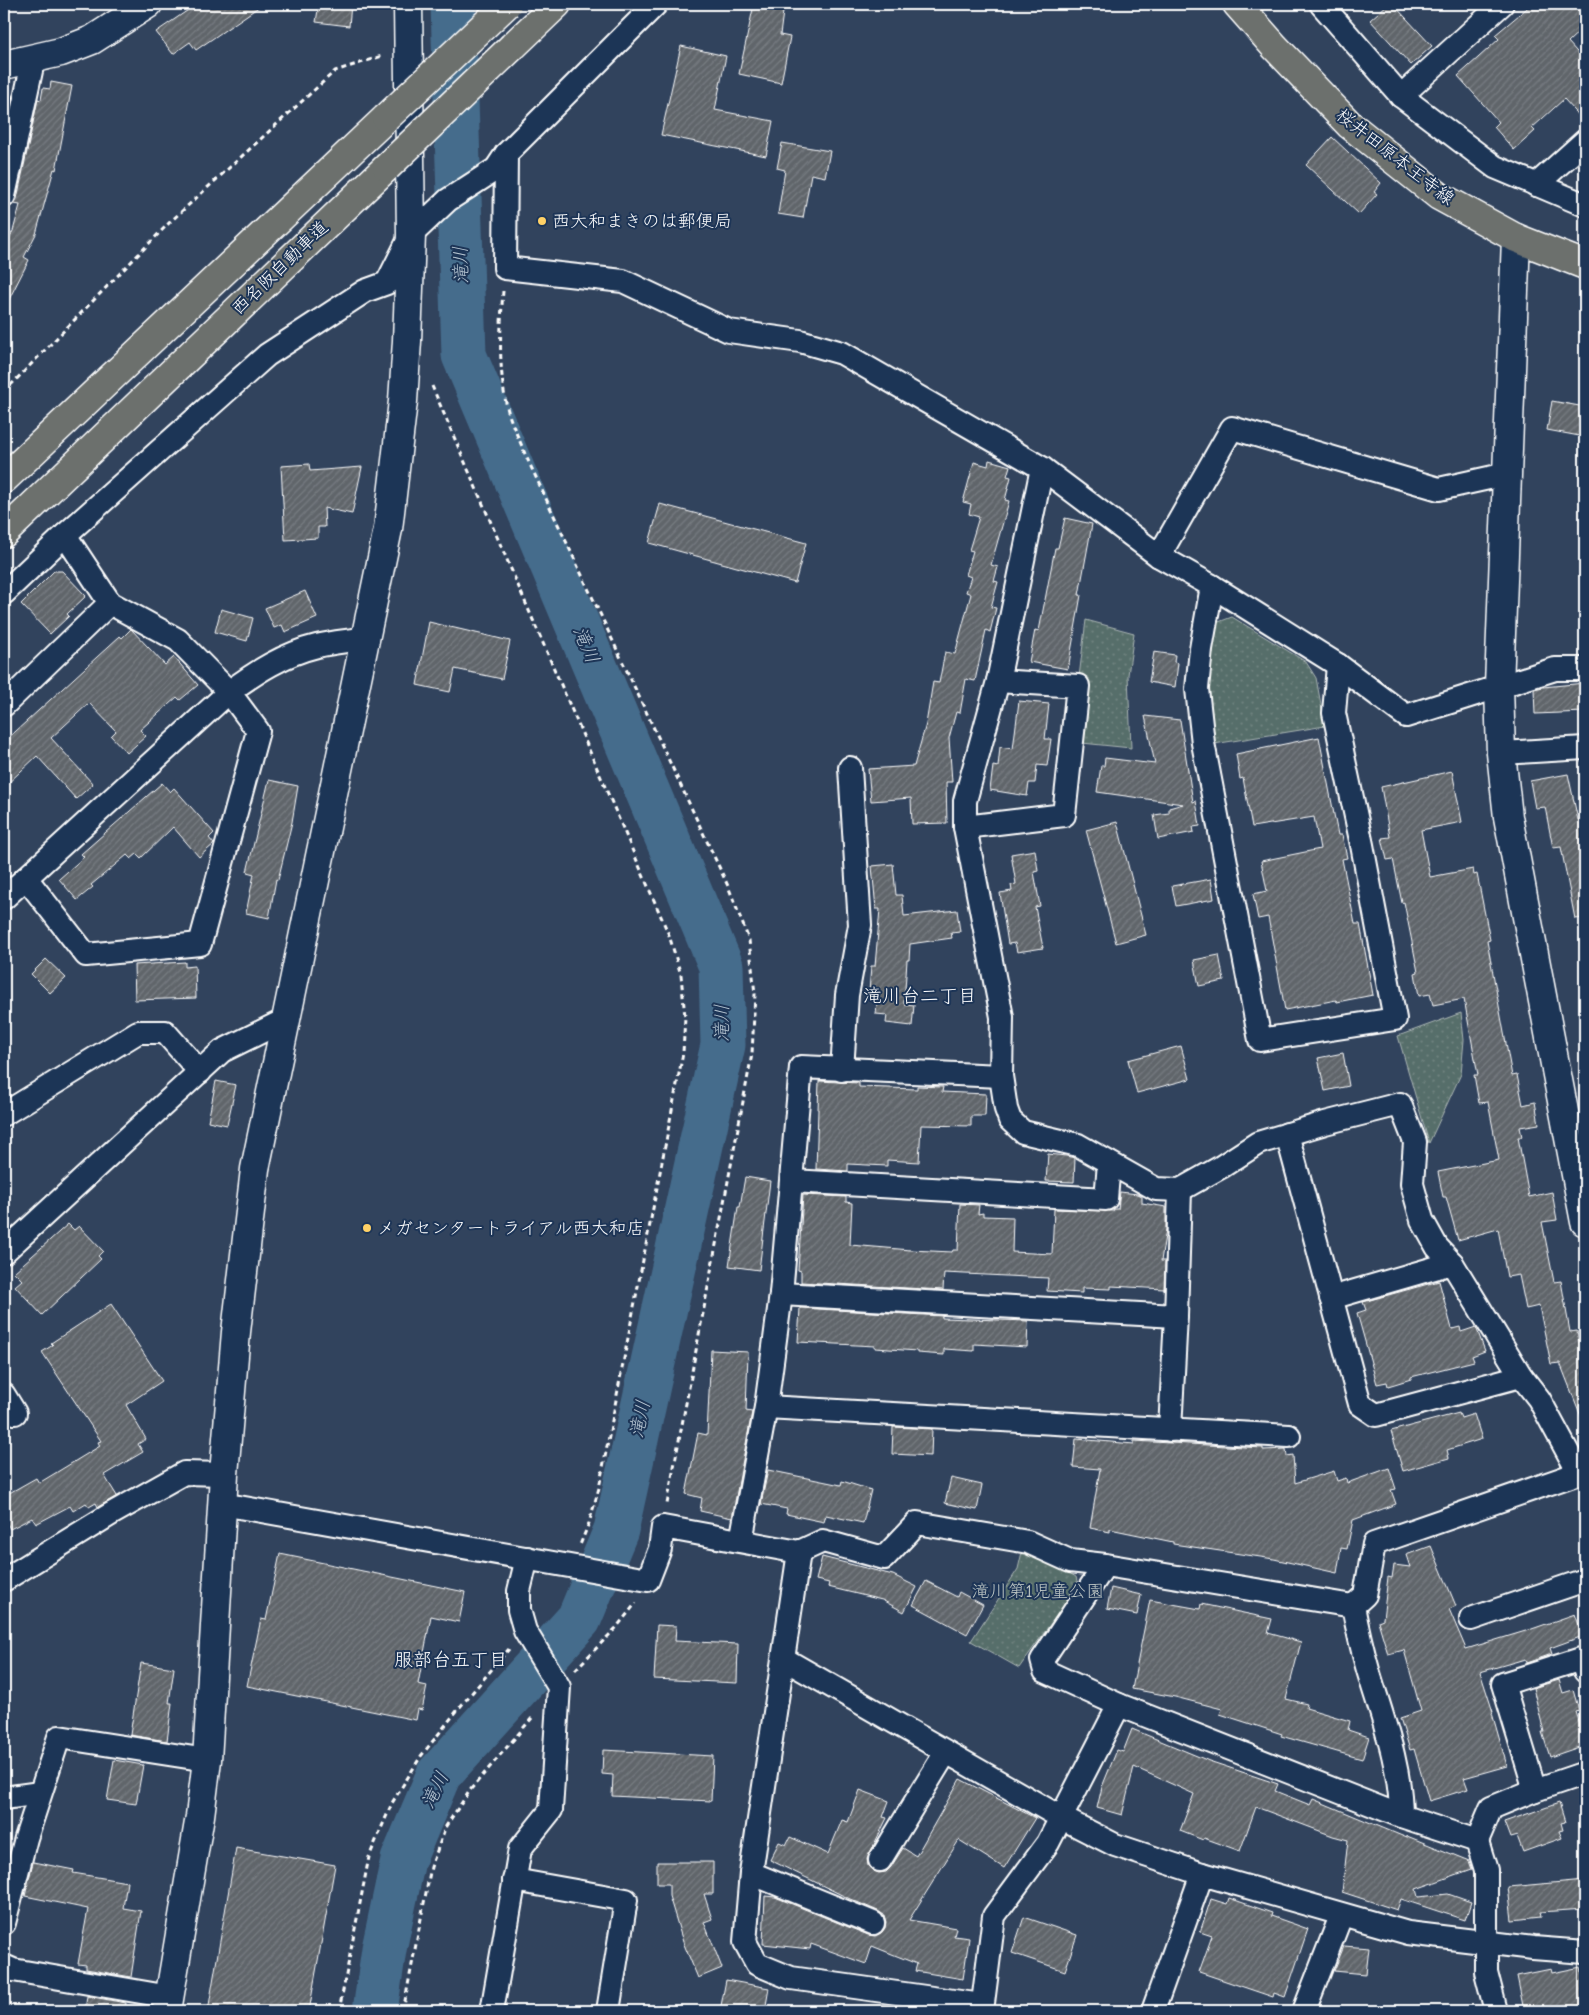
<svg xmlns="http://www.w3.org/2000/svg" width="1589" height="2015" font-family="'Comic Neue','Klee One',sans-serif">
<defs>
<pattern id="park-dots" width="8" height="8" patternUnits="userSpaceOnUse" patternTransform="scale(1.25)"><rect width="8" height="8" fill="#576e6a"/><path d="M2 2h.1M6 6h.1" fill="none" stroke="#708480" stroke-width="1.8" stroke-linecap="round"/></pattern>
<pattern id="building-hatch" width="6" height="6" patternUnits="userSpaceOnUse" patternTransform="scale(1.25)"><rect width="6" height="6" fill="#60656b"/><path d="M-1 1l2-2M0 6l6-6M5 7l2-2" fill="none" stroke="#787c81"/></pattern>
</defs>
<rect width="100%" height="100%" fill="#31435d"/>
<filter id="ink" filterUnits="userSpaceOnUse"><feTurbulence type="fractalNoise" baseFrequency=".02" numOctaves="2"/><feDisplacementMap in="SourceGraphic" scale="10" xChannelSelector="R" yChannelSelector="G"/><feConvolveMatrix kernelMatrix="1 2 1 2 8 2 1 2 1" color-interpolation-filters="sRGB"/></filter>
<g filter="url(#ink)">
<g fill="url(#park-dots)" stroke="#abb6b4">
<polygon points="1232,617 1306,662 1316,678 1325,726 1214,744 1209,688 1216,623"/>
<polygon points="1086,620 1134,633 1128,675 1131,748 1082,743 1089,678 1079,677"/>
<polygon points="1461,1013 1464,1040 1461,1074 1429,1143 1398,1036"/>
<polygon points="1022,1552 1046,1559 1076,1577 1078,1585 1019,1668 971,1641 1018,1569"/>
</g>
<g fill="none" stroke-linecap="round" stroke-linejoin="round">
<polyline stroke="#456c8c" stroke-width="45" points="375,2011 384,1949 403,1860 439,1774 579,1619 616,1530 723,1045 721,966 464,355 453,4"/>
</g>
<g fill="url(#building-hatch)" stroke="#fff">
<polygon points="197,4 263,4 196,50 190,42 173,54 156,32"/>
<polygon points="319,4 351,4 349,26 316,22"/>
<polygon points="754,4 784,4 780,35 790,37 781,83 739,74"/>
<polygon points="1388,4 1393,4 1432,46 1411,65 1370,20"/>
<polygon points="1532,4 1585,4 1585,26 1568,42 1585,61 1585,122 1564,99 1532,128 1535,131 1514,150 1494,127 1499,122 1458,76 1499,39 1495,35"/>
<polygon points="681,46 726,56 715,110 773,121 766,156 661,135"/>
<polygon points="51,82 72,86 56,170 54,169 36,234 24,257 29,260 4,309 4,247 13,231 20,205 14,204 17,199 38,99 41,100 43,88 50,89"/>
<polygon points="4,93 12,95 4,135"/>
<polygon points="1332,137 1381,183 1374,192 1377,194 1359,214 1306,165"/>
<polygon points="782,143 830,151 825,177 811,174 803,218 778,214 785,170 777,168"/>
<polygon points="1552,401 1585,407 1585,437 1547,430"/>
<polygon points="989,460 1010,466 1007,476 1011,477 1005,500 1009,501 991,565 998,567 994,581 998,582 991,607 996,608 990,632 986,630 975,681 966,679 960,713 956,712 949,738 952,782 946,782 947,823 912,824 911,798 871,801 868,769 914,766 926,724 933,682 939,683 945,652 955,654 971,594 966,592 971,577 966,575 973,551 969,550 979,517 969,514 971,504 963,502 974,462 988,466"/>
<polygon points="309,464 310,471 362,467 352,514 324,508 325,527 318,527 318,538 285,540 281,466"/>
<polygon points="660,504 806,543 795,583 649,543"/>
<polygon points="1065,518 1092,524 1079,595 1081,595 1068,669 1029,662 1035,630 1039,631 1055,548 1058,548"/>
<polygon points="54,571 62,571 86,596 67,614 69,616 50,634 21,604"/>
<polygon points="305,591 317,618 285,632 282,625 274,628 265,608"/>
<polygon points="221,609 253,618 247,641 215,632"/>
<polygon points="429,622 510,641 502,679 455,669 450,692 417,685"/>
<polygon points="131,629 165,665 174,657 198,685 180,700 177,697 140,730 146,736 127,753 111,736 116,731 89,703 51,738 93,784 76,799 37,756 4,787 4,742 120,636 122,638"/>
<polygon points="1154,652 1175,655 1174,662 1178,663 1175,687 1149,682"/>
<polygon points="1585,683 1585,712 1535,714 1534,689 1543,687"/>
<polygon points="1019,701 1049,704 1045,739 1051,739 1047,766 1037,765 1035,783 1029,783 1027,796 990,790 993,766 998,767 1000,747 1013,749"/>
<polygon points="1145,716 1180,720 1193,802 1196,801 1200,826 1193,827 1194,832 1158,839 1154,815 1169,813 1169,808 1183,804 1097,792 1101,766 1104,766 1105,758 1155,764"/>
<polygon points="1319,737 1338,835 1342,835 1347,858 1342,859 1355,924 1360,924 1373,995 1337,1002 1336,1000 1285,1010 1268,917 1258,919 1253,894 1267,891 1261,861 1320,849 1314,817 1252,827 1243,778 1240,779 1236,754"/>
<polygon points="1452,771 1462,822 1421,830 1430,877 1473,869 1474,875 1477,874 1490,940 1487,941 1512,1076 1517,1075 1523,1105 1535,1102 1539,1124 1520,1127 1522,1137 1518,1137 1529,1197 1552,1192 1557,1220 1542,1222 1554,1282 1561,1281 1570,1332 1577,1331 1585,1371 1584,1424 1560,1363 1551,1364 1539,1306 1526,1309 1519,1275 1507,1277 1498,1229 1458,1240 1446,1197 1443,1197 1438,1172 1499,1160 1488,1102 1479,1103 1474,1075 1478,1075 1464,999 1433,1005 1430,994 1419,996 1415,973 1418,972 1404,902 1402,903 1393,859 1387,860 1382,838 1390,837 1381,787"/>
<polygon points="1568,774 1578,820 1585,819 1585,918 1575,919 1561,847 1553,848 1545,807 1535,808 1530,781"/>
<polygon points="269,780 298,786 292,822 278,880 276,879 269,918 246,913 254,874 247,872"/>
<polygon points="162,783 170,792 174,788 214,833 209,838 214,844 199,857 173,827 141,858 137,854 131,859 127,855 91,885 93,887 77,900 59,879 84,857 81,854"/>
<polygon points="1117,822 1146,935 1116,943 1086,830"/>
<polygon points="1035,850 1038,871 1034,872 1040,906 1035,907 1043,948 1017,952 1015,943 1008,944 1000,893 1012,891 1011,885 1016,884 1011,854"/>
<polygon points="893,864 896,895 902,895 904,916 957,910 960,932 951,933 952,938 910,944 909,960 907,960 904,1004 914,1005 912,1026 886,1023 887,1015 876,1014 878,993 869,992 871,966 875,966 880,909 876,909 872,866"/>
<polygon points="1211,879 1214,899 1176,906 1172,886"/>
<polygon points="1219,955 1224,981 1199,986 1194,960"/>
<polygon points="46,959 66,978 50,993 31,974"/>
<polygon points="185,962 185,967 195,966 196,998 135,1000 134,965"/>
<polygon points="1181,1046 1190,1079 1137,1093 1128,1060"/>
<polygon points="1343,1053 1349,1086 1325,1091 1318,1058"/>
<polygon points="216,1081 236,1085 227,1125 208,1121"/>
<polygon points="819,1081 859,1083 859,1087 917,1089 917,1086 943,1087 942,1092 986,1094 985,1116 971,1116 971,1126 921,1125 919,1162 887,1160 887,1166 848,1164 848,1171 816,1169"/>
<polygon points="1048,1154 1066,1156 1075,1158 1074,1182 1046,1181"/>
<polygon points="745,1177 770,1181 759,1270 729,1266 738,1207 740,1207"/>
<polygon points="1120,1192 1138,1194 1142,1196 1142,1203 1166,1207 1166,1229 1161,1261 1165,1261 1164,1289 1111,1286 1111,1289 1082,1288 1082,1293 1047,1291 1048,1278 944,1273 943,1290 801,1282 801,1271 798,1270 803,1195 846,1197 846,1202 852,1203 850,1245 911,1250 952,1252 953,1250 958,1250 960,1204 979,1205 978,1214 983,1213 983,1216 1013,1217 1012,1252 1052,1254 1054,1209 1113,1211 1114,1209 1118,1209"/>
<polygon points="68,1224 74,1230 79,1226 103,1251 98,1256 101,1259 42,1315 15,1286 22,1280 14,1272"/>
<polygon points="1439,1281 1452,1329 1460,1327 1461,1332 1476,1327 1485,1351 1472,1356 1474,1361 1411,1377 1411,1379 1388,1386 1387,1382 1377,1384 1357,1313 1366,1310 1363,1302"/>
<polygon points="111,1304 162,1381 126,1405 146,1439 138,1444 143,1452 104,1475 117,1496 98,1507 96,1503 89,1507 86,1503 73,1511 70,1506 36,1524 32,1518 10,1529 4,1517 4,1496 36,1478 39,1483 100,1446 98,1442 101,1441 42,1352 53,1345 51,1343"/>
<polygon points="800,1308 942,1316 942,1318 1028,1321 1027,1347 974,1344 974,1351 944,1349 944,1355 917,1353 917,1351 875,1348 875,1346 798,1342"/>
<polygon points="711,1350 748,1352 746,1411 752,1412 732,1518 700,1511 702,1498 686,1494 698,1433 707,1435"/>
<polygon points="1459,1413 1461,1418 1474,1414 1482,1439 1447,1450 1449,1458 1403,1471 1391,1431"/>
<polygon points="893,1427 932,1429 931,1456 892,1454"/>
<polygon points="1076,1439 1134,1444 1134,1441 1263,1448 1263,1450 1286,1449 1287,1456 1293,1455 1295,1483 1334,1471 1337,1481 1346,1478 1347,1483 1389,1468 1396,1489 1391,1490 1396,1504 1353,1520 1347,1549 1341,1548 1337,1573 1274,1559 1173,1544 1173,1542 1110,1529 1110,1532 1090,1528 1100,1469 1073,1467"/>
<polygon points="768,1470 841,1485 842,1481 871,1490 863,1523 826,1515 824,1522 786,1514 787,1509 761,1504"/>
<polygon points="951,1478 982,1485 977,1510 945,1503"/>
<polygon points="1431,1546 1456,1606 1449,1609 1466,1649 1529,1630 1575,1614 1583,1636 1550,1648 1552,1654 1526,1663 1525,1659 1480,1672 1493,1712 1492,1713 1507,1766 1464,1778 1468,1789 1429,1801 1414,1749 1410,1750 1400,1718 1421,1711 1404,1650 1388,1654 1378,1621 1383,1619 1388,1577 1392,1578 1394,1565 1410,1567 1406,1555"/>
<polygon points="280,1554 465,1592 459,1622 431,1616 418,1684 427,1686 422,1710 418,1709 416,1720 247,1686 261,1619 266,1620"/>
<polygon points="822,1557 893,1575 917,1587 904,1612 882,1600 828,1587 829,1583 816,1580"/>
<polygon points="926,1581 957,1597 959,1592 983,1605 967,1634 913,1605"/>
<polygon points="1111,1588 1141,1595 1137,1615 1107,1609"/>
<polygon points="1150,1600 1200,1609 1201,1604 1272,1619 1268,1633 1301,1642 1286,1699 1307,1704 1306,1708 1350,1721 1348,1730 1369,1737 1362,1759 1281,1736 1282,1734 1220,1714 1222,1709 1175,1697 1132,1689"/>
<polygon points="657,1625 676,1626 675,1641 738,1644 737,1683 654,1679"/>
<polygon points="141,1663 174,1668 169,1703 172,1703 167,1741 130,1735"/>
<polygon points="1559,1680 1563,1693 1573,1690 1579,1711 1576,1712 1585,1739 1585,1745 1550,1757 1542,1732 1544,1732 1533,1688"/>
<polygon points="1132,1729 1209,1761 1278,1784 1275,1791 1310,1805 1313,1799 1407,1838 1407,1836 1469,1861 1472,1869 1416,1889 1418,1897 1448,1894 1471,1902 1465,1920 1401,1899 1397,1910 1342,1892 1348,1840 1333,1836 1256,1807 1240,1851 1204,1838 1203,1840 1180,1831 1194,1794 1134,1767 1122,1815 1097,1808 1102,1787 1117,1750 1123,1752"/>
<polygon points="603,1750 713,1756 711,1801 612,1796 613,1775 602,1774"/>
<polygon points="114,1760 143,1765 136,1804 107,1800"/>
<polygon points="960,1779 1035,1818 1004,1868 959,1840 909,1920 956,1928 954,1936 969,1938 963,1979 915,1971 917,1964 872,1946 866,1964 811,1944 810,1949 763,1944 765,1896 775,1897 868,1935 875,1936 881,1933 885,1928 886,1922 884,1915 878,1911 850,1899 770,1860 779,1842 786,1845 790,1837 828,1854 842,1820 848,1822 860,1790 889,1801 883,1817 887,1818 867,1859 868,1866 873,1871 879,1873 886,1872 891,1867 903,1848 916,1856"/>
<polygon points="1559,1803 1565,1822 1561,1823 1563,1830 1559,1831 1562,1838 1523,1852 1517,1836 1510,1838 1504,1822"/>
<polygon points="236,1848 335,1865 309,2011 208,2011"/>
<polygon points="33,1862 74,1870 73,1873 127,1882 123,1908 141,1911 131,1977 86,1969 86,1965 78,1964 88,1909 25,1896"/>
<polygon points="657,1862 713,1862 713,1894 704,1894 712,1919 704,1922 722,1968 698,1978 683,1942 669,1896 669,1884 657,1884"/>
<polygon points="1585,1880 1585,1909 1540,1912 1541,1917 1512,1920 1508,1887"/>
<polygon points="1229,1898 1272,1913 1271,1916 1308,1929 1285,1997 1274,1993 1273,1997 1199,1972 1212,1936 1200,1932 1211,1899 1227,1904"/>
<polygon points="1024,1917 1077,1935 1065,1971 1012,1953"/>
<polygon points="1344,1946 1369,1948 1366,1974 1334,1971"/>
<polygon points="1581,1967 1582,1972 1585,1972 1585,2011 1524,2011 1517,1976 1551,1969 1552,1973"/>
<polygon points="726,1980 769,1988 765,2011 720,2011"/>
<polygon points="87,1996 126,2003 125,2011 85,2011"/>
</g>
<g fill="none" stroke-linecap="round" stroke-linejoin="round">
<defs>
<g id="minor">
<polyline points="1321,4 1401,96 1495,167 1585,205"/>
<polyline points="1401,96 1502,4"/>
<polyline points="506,154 505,268 623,281 729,331 800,341 842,353 1042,468 1159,556 1212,586 1338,665 1406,716 1555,669 1585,669"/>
<polyline points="1536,185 1585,141"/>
<polyline points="4,196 34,57"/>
<polyline points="1159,556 1232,428 1439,489 1507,474"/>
<polyline points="1212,586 1201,649 1197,689 1203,743 1260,1040 1395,1019 1362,845 1334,713 1338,665"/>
<polyline points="4,593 65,535 267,355 365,291 387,283 411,235 448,200 496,169 506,154 656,4"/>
<polyline points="4,705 110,603"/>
<polyline points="1501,753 1585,748"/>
<polyline points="965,827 1064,815 1078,686 998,681"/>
<polyline points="26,878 86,955 200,944 258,731 229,692 178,640 110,603 65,535"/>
<path d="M4,898L229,692C256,672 284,654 317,646C333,642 350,641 366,638"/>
<polyline points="842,1070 847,995 860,925 850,768"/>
<polyline points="4,1114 138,1032 165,1032 200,1072"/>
<polyline points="1287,1134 1360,1404 1376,1415 1521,1376"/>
<polyline points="792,1181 1106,1199 1109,1163"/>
<polyline points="4,1252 222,1051 285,1020"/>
<polyline points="781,1294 1176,1316"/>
<polyline points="1331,1298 1452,1263"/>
<polyline points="4,1395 15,1413"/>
<polyline points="766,1407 1289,1436"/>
<polyline points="1170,1430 1176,1316 1180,1190"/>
<polyline points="222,1504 648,1580 660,1549 663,1527 799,1552 823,1541 884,1558 917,1523 1028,1542 1070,1561 1105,1565 1353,1606 1365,1595 1374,1544 1579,1473 1539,1399 1521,1376 1452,1263 1437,1247 1422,1220 1412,1184 1415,1142 1400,1104 1325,1123 1258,1143 1221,1167 1180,1190 1156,1189 1078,1145 1023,1132 1010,1120 1006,1109 1001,1076 1002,1017 965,827 965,801 998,681 1042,468"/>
<polyline points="741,1541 766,1407 781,1294 801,1067 1001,1076"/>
<polyline points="799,1552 751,1873 745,1942 757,1964 791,1978 982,2005"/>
<polyline points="4,1580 111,1514 184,1473 224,1474"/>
<path d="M1353,1606C1357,1627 1362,1649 1368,1670C1382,1717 1401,1766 1401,1816L1477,1841L1486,1870V1972L1496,2011"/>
<polyline points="1471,1619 1585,1580"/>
<polyline points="784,1659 1060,1817 1115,1845 1202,1874 1408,1933 1533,1948 1585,1952"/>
<polyline points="1119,1705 1401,1816"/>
<polyline points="1535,1790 1503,1684 1581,1659 1585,1671"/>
<polyline points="4,1798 40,1793"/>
<polyline points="1477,1841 1491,1808 1535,1790 1585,1773"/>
<polyline points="880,1860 946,1752"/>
<polyline points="751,1873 873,1923"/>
<polyline points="514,1880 626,1900 608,2011"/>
<polyline points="4,1923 26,1838 59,1737 207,1760"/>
<polyline points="4,1966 13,1970 170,1997"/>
<polyline points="492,2011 520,1849 551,1810 559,1687 525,1631 519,1610 519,1591 527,1558"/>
<polyline points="982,2011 994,1916 1048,1843 1119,1705 1045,1671 1042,1660 1105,1565"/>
<polyline points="1153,2011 1202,1874"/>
<polyline points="1304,2011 1341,1916"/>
</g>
<g id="tertiary">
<polyline points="4,65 61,52 92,40 148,4"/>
<polyline points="1516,238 1499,686 1501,753 1508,817 1585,1222"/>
<polyline points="167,2011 200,1816 207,1760 224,1474 236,1332 255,1169 388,529 403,401 407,341 411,235 408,4"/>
</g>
<polyline id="primary" points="1237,4 1275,47 1350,125 1439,196 1516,238 1585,265"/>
<g id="motorway">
<polyline points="513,46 557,4"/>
<polyline points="4,479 386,118"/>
<polyline points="4,533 387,167"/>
</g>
</defs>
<use href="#minor" stroke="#fff" stroke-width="26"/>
<use href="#tertiary" stroke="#fff" stroke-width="31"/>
<use href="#primary" stroke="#fff" stroke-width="31"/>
<use href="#motorway" stroke="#fff" stroke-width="31"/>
<g stroke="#fff" stroke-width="3" stroke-dasharray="5 4" stroke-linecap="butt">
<path d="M503,291C500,330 498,373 508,411C512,426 520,440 525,454L728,886L749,940L755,994L752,1054L667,1504"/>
<polyline points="432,386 669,935 681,975 685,1017 683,1053 599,1488 589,1523 580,1545"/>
<polyline points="4,392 170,222 335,71 382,56"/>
<polyline points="575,1670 616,1628 636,1603"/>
<polyline points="339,2011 369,1857 392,1803 421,1756 460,1707 509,1649"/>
<polyline points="403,2011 431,1867 446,1826 471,1789 532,1718"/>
</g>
<use href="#minor" stroke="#1d3557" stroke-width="22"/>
<use href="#tertiary" stroke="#1d3557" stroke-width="28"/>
<use href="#primary" stroke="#6c706d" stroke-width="28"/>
<use href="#motorway" stroke="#6c706d" stroke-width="28"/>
<defs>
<g id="motorway-bridge">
<polyline points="386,118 507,4"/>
<polyline points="387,167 513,46"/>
</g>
</defs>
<use href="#motorway-bridge" stroke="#fff" stroke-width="31" stroke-linecap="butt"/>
<use href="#motorway-bridge" stroke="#6c706d" stroke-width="28"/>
</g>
</g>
<g fill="#ffd166" stroke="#1d3557" stroke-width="2">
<circle cx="542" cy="221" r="5"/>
<circle cx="367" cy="1228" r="5"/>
</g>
<g text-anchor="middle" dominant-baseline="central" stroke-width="4" stroke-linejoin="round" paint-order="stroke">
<g font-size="18" fill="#fff" stroke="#1d3557">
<text transform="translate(1395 157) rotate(38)">桜井田原本王寺線</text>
<text transform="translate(280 268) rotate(-44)">西名阪自動車道</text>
</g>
<g font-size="18" fill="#fff" stroke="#1d3557" text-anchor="start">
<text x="552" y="221">西大和まきのは郵便局</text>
<text x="377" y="1228">メガセンタートライアル西大和店</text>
</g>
<g font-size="18" fill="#bcc5c3" stroke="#1d3557">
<text x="1038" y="1591">滝川第1児童公園</text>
</g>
<g font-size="19" font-style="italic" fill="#b5c4d1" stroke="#1d3557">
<text transform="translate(461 265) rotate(-92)">滝川</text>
<text transform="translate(586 645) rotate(67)">滝川</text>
<text transform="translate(722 1023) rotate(-90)">滝川</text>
<text transform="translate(640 1419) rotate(-78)">滝川</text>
<text transform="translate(435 1790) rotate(-63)">滝川</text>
</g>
<g font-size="19" fill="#fff" stroke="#1d3557">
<text x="920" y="996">滝川台二丁目</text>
<text x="451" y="1660">服部台五丁目</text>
</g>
</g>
<rect width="1589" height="2015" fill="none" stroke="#1d3557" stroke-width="20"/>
<rect x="10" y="10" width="1569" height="1995" fill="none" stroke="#fff" stroke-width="2" filter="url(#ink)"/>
</svg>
